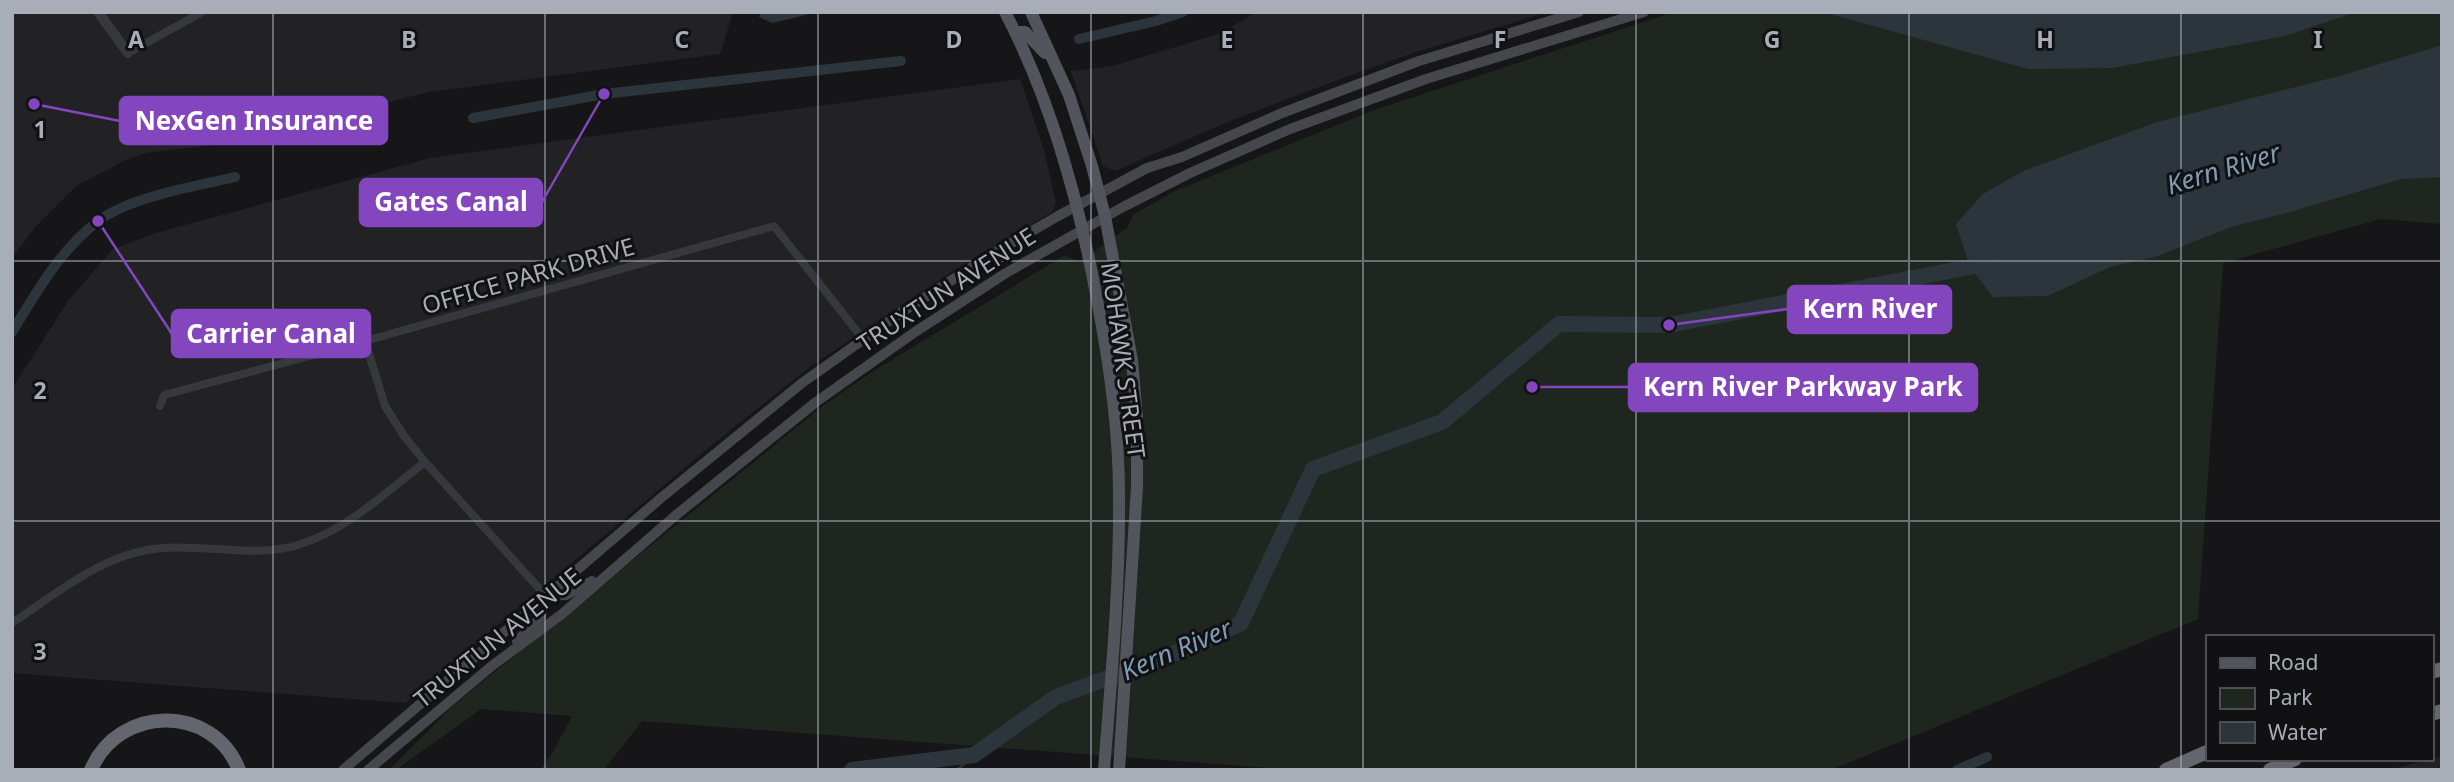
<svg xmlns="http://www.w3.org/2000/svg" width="2454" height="782" font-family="'Noto Sans',sans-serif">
<rect width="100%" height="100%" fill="#161618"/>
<g fill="#222225">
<polygon points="12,12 733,12 720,54 429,92 236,142 146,153 126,160 76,186 36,226 12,258"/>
<polygon points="1256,12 1548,12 1413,53 1343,78 1230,121 1115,171 1103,166 1071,71 1113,66 1221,33"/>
<polygon points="1020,79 1045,154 1056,203 1052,212 956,269 807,369 718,440 405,703 12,673 12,389 68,301 113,249 156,233 430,158"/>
<polygon points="2442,756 2442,770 2389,770 2431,759"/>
</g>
<polygon fill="#1e261f" points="1674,12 2442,12 2442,224 2381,219 2223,263 2198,619 1831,770 1297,770 642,721 604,770 539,770 552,754 572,716 481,709 396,770 390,769 454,705 824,405 875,370 1065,255 1079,262 1127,228 1134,214 1175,191 1374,110"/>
<g fill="#2c353c">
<polygon points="761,12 819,12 772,23 759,17"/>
<polygon points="1823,12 2356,12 2285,36 2112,68 2028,69"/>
<polygon points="2442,45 2442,177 2401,179 2290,212 2231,227 2155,257 2110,267 2048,296 1993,297 1970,267 1956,224 1983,194 2023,171 2157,122 2343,75"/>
</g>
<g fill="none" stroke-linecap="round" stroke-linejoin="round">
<polyline stroke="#2c353c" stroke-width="2.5" points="957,770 974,755"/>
<g stroke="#2c353c" stroke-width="10">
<polyline points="1079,39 1156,21 1183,12"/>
<polyline points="473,118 604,94 901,61"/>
<path d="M12,332C36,293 60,250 97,222C131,196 194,187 235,177"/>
<polyline points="1957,770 1987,757"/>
</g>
<polyline stroke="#2c353c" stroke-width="16" points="852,770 974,755 1056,697 1186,649 1241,623 1313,469 1442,422 1559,324 1669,325 1970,267 1989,258"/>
<g stroke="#37383d" stroke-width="8">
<polyline points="128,53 202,12"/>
<polyline points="365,341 385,406 404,436 425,462 546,596"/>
<polyline points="160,406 164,395 365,341 774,226 863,339"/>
<path d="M12,623C59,592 105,552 163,548C209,544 255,559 301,544C348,529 386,492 425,462"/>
</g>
<polyline stroke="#37383d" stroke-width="10" points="98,12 128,53"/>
<g stroke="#45474d" stroke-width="10">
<polyline points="546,596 566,595 592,581"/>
<polyline points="517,641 540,618 546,597"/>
<polyline points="343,770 661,498 802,383 902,312 994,253 1058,216 1147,168 1182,157 1282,113 1419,61 1579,12"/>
<polyline points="368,770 493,665 562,614 675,516 816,402 915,332 1006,273 1123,207 1190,173 1290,129 1426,79 1644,12"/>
</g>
<g stroke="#53555c" stroke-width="12">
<path d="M1005,12C1051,100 1078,198 1096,294C1109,360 1119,426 1119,494C1120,586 1111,679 1104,770"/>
<polyline points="1031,12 1069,95 1092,166 1105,216 1132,360 1137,419 1137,487 1119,770"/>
<polyline points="1015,32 1025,32 1045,53"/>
</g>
<g stroke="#63666e" stroke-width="14">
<polyline points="2431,672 2442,669"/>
<polyline points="2431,714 2442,711"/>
<path d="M91,770C118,705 213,703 239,770"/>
<polyline points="2166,770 2207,752"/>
<polyline points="2270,770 2295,759"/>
</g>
</g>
<path fill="none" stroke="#a8adb8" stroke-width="2" stroke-opacity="0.55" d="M273,12V770M545,12V770M818,12V770M1091,12V770M1363,12V770M1636,12V770M1909,12V770M2181,12V770M12,261H2442M12,521H2442"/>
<g text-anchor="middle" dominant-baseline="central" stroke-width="6" stroke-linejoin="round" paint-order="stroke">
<g font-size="24" fill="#a8adb8" stroke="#111113">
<text transform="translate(528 275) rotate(-16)">OFFICE PARK DRIVE</text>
<text transform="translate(946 289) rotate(-33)">TRUXTUN AVENUE</text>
<text transform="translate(1124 360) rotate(82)">MOHAWK STREET</text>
<text transform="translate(497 637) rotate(-39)">TRUXTUN AVENUE</text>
</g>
<g font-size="26" font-style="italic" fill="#7f9bb3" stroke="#111113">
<text transform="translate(2223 168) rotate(-17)">Kern River</text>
<text transform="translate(1176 649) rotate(-23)">Kern River</text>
</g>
</g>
<g font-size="23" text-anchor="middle" font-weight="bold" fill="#a8adb8" stroke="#111113" stroke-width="6" stroke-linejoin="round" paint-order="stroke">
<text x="136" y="48">A</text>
<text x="409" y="48">B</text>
<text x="682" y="48">C</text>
<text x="954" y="48">D</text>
<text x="1227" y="48">E</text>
<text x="1500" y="48">F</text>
<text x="1772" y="48">G</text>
<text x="2045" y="48">H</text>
<text x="2318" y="48">I</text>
<text x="40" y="138">1</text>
<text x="40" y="399">2</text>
<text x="40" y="660">3</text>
</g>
<path fill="none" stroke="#8446be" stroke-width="2.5" d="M34 104L120 121M604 94L542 202M1669 325L1788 309M98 221L172 334M1532 387L1629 387"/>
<g fill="#8446be" stroke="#111113" stroke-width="2.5">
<circle cx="34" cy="104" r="7"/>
<circle cx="604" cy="94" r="7"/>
<circle cx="1669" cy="325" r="7"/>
<circle cx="98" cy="221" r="7"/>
<circle cx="1532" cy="387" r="7"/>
</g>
<g fill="#8446be" stroke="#8446be" stroke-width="2.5">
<rect x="120" y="97" width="267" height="47" rx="7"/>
<rect x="360" y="179" width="182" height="47" rx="7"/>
<rect x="1788" y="286" width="163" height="47" rx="7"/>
<rect x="172" y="310" width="198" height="47" rx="7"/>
<rect x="1629" y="364" width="348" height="47" rx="7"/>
</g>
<g font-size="26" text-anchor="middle" font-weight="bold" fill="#fff">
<text x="254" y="130">NexGen Insurance</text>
<text x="451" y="211">Gates Canal</text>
<text x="1870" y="318">Kern River</text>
<text x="271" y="343">Carrier Canal</text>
<text x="1803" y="396">Kern River Parkway Park</text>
</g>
<rect width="2454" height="782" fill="none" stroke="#a8adb8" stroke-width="28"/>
<rect x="2206" y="635" width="228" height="126" fill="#111113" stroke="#4d4f55" stroke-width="2"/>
<rect x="2220" y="658" width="35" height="10" fill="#53555c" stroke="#4d4f55" stroke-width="2"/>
<text x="2268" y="670" font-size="21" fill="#a8adb8">Road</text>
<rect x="2220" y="688" width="35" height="21" fill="#1e261f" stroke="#4d4f55" stroke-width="2"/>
<text x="2268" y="705" font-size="21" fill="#a8adb8">Park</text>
<rect x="2220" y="722" width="35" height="21" fill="#2c353c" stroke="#4d4f55" stroke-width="2"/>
<text x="2268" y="740" font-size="21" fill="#a8adb8">Water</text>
</svg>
